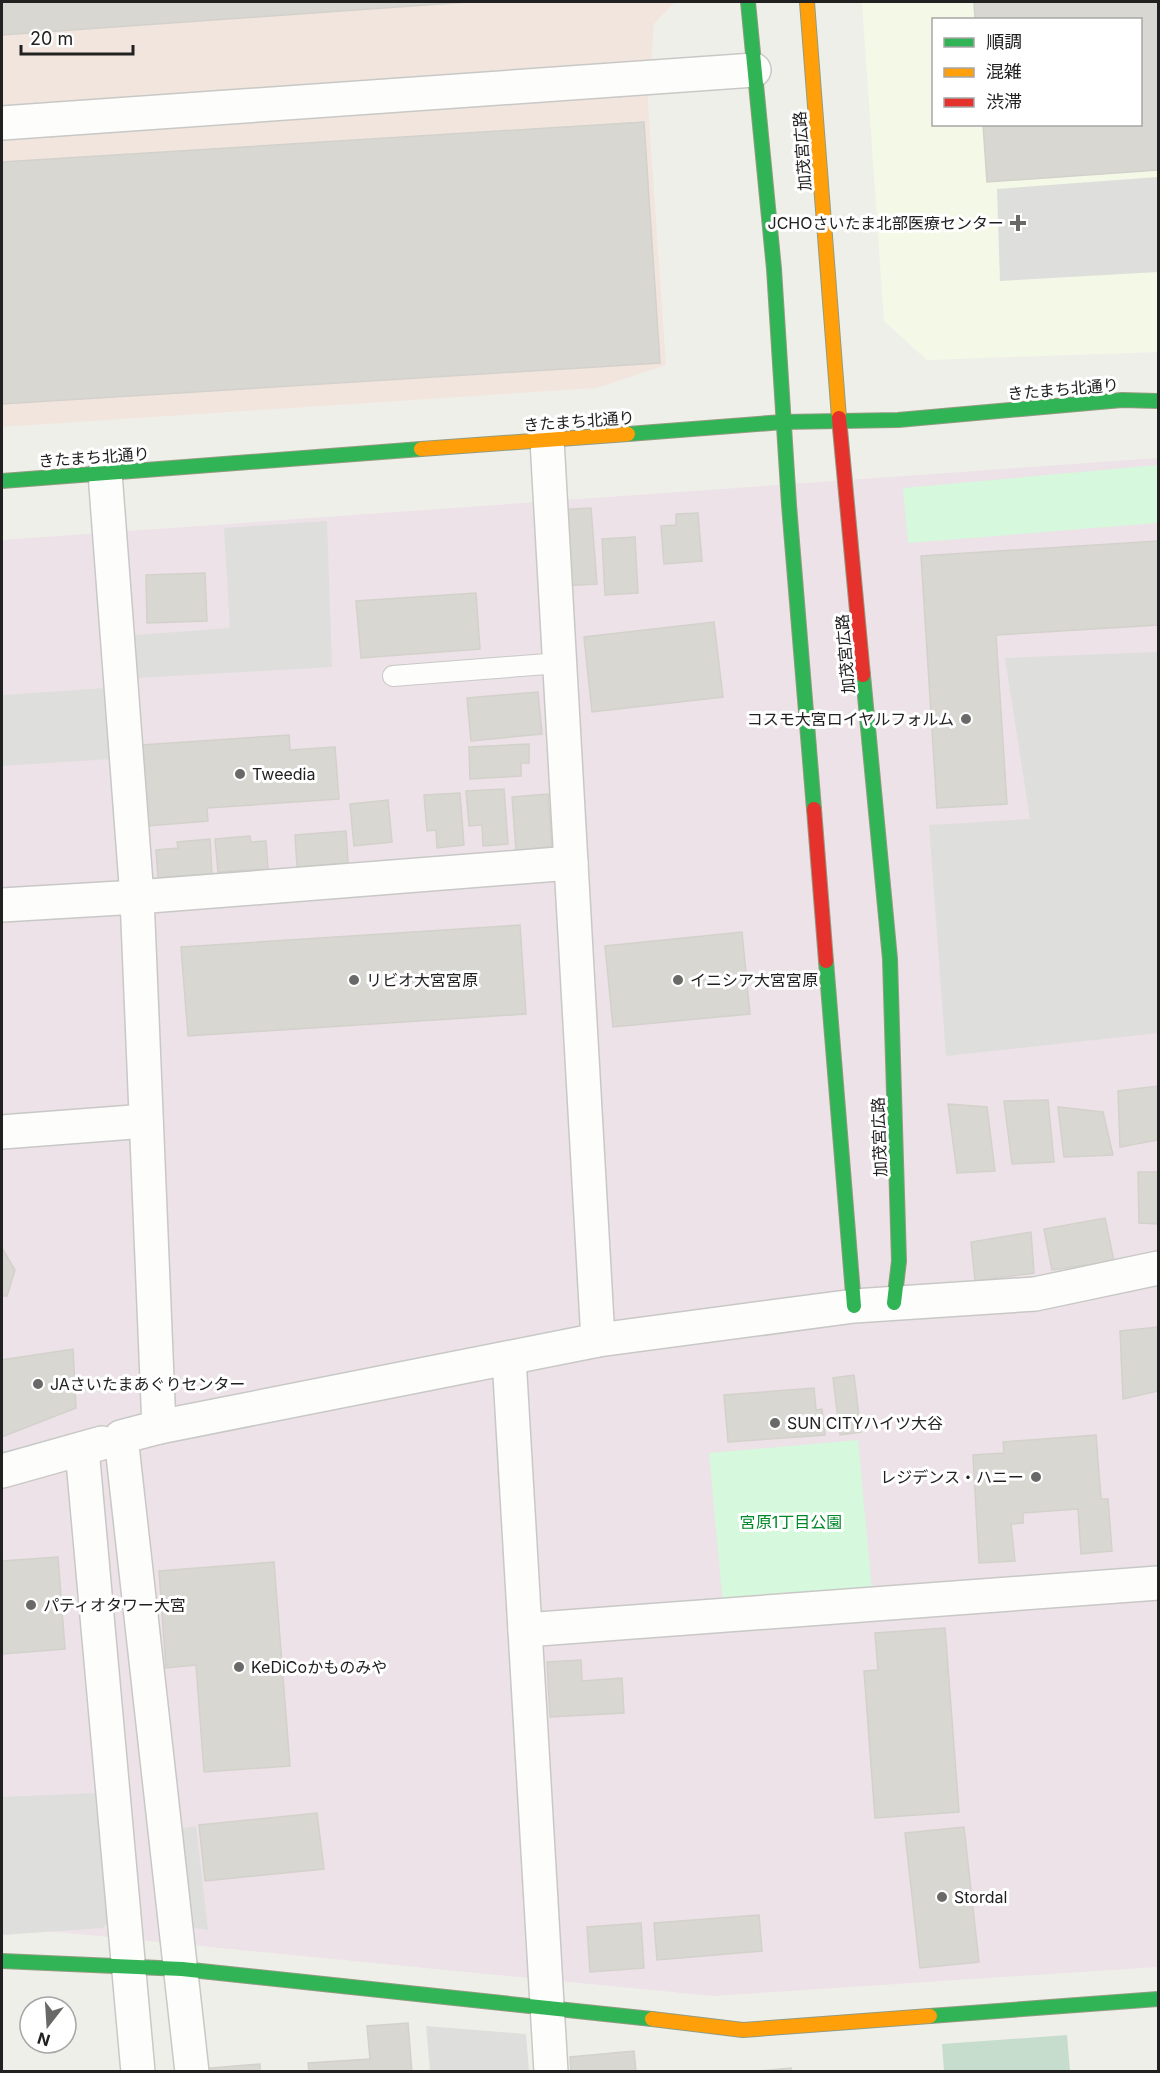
<svg xmlns="http://www.w3.org/2000/svg" width="1160" height="2073" font-family="Inter,'Noto Sans JP',sans-serif">
<rect width="100%" height="100%" fill="#efefea"/>
<polygon fill="#f2e5de" points="2,2 675,2 654,24 648,103 666,365 597,388 2,427"/>
<polygon fill="#ede2e7" points="1158,458 1158,1967 713,1996 47,1931 2,1931 2,540"/>
<path fill="#f4f8e6" fill-rule="evenodd" d="M862,2H1158V352L927,360L884,321ZM934,20H1140V124H934Z"/>
<polygon fill="#c6dccc" points="1067,2035 1070,2071 944,2071 942,2044"/>
<g fill="#d6f8dd">
<polygon points="1158,465 1158,523 908,543 903,488"/>
<polygon points="858,1440 872,1591 723,1604 709,1453"/>
</g>
<g fill="#dededc">
<polygon points="1158,177 1158,272 1000,281 997,189"/>
<polygon points="327,521 332,667 137,678 135,635 230,628 224,528"/>
<polygon points="1158,652 1158,1033 946,1056 929,825 1030,819 1005,658"/>
<polygon points="106,688 111,759 2,766 2,695"/>
<polygon points="98,1793 113,1915 103,1928 2,1935 2,1797"/>
<polygon points="196,1826 208,1930 194,1928 184,1917 172,1830"/>
<polygon points="426,2026 526,2034 529,2071 430,2071"/>
</g>
<g fill="#d8d7d2" stroke="#d3d1cb" stroke-width="1.5">
<polygon points="2,2 468,2 2,35"/>
<polygon points="974,2 1158,2 1158,170 987,182 983,124 1140,124 1140,20 975,20"/>
<polygon points="644,122 660,363 2,404 2,162"/>
<polygon points="591,508 597,584 561,586 556,510"/>
<polygon points="698,513 702,561 664,564 661,526 676,525 676,514"/>
<polygon points="635,537 638,593 605,595 602,539"/>
<polygon points="1158,541 1158,625 996,635 1007,804 937,808 921,556"/>
<polygon points="205,573 207,621 147,623 146,575"/>
<polygon points="476,593 480,649 361,658 356,601"/>
<polygon points="714,622 723,697 592,712 584,637"/>
<polygon points="538,692 542,734 471,741 467,698"/>
<polygon points="289,735 290,750 335,747 339,799 207,808 208,821 147,826 141,745"/>
<polygon points="529,744 529,763 521,763 521,776 470,779 469,747"/>
<polygon points="504,789 508,844 483,846 482,825 469,826 466,791"/>
<polygon points="460,793 464,845 437,848 436,830 427,831 424,795"/>
<polygon points="548,794 552,847 516,850 512,797"/>
<polygon points="388,800 392,842 354,846 350,804"/>
<polygon points="346,831 348,863 297,867 295,835"/>
<polygon points="250,836 251,842 266,841 268,869 218,872 215,839"/>
<polygon points="210,839 212,874 158,878 156,850 178,848 177,842"/>
<polygon points="520,925 526,1014 188,1036 181,947"/>
<polygon points="742,932 750,1014 613,1027 605,946"/>
<polygon points="1158,1086 1158,1140 1120,1147 1118,1091"/>
<polygon points="1048,1100 1054,1162 1012,1164 1004,1101"/>
<polygon points="948,1104 987,1107 995,1171 957,1173"/>
<polygon points="1058,1107 1103,1112 1113,1155 1064,1157"/>
<polygon points="1138,1172 1158,1172 1158,1224 1139,1223"/>
<polygon points="1105,1218 1114,1261 1052,1270 1044,1229"/>
<polygon points="1031,1232 1034,1273 975,1281 971,1242"/>
<polygon points="2,1248 15,1270 7,1296 2,1296"/>
<polygon points="1158,1327 1158,1391 1123,1399 1120,1331"/>
<polygon points="73,1349 76,1408 2,1437 2,1360"/>
<polygon points="854,1375 861,1432 840,1435 833,1378"/>
<polygon points="814,1388 816,1410 822,1409 825,1435 728,1442 724,1395"/>
<polygon points="1096,1435 1101,1499 1108,1499 1112,1551 1081,1554 1078,1509 1023,1513 1023,1523 1011,1524 1015,1561 979,1563 973,1455 1004,1453 1003,1442"/>
<polygon points="58,1557 65,1649 2,1654 2,1561"/>
<polygon points="274,1562 290,1766 204,1772 196,1665 166,1668 159,1571"/>
<polygon points="945,1628 959,1812 875,1818 864,1671 878,1670 875,1633"/>
<polygon points="581,1660 582,1681 622,1678 624,1713 550,1717 547,1662"/>
<polygon points="317,1813 324,1869 205,1881 199,1825"/>
<polygon points="964,1827 979,1962 920,1968 905,1833"/>
<polygon points="759,1915 762,1951 657,1960 654,1923"/>
<polygon points="641,1923 644,1968 590,1972 587,1927"/>
<polygon points="408,2023 412,2072 309,2072 308,2063 370,2059 367,2026"/>
<polygon points="634,2051 636,2072 571,2072 570,2057"/>
<polygon points="260,2064 260,2072 200,2072 200,2069"/>
<polygon points="791,2068 791,2072 748,2072"/>
</g>
<g fill="none" stroke-linecap="round" stroke-linejoin="round">
<defs>
<polyline id="lane" points="393,676 560,663"/>
<g id="street">
<polyline points="2,123 754,70"/>
<polyline points="547,440 598,1340"/>
<polyline points="105,473 137,897 159,1427 121,1437 192,2072"/>
<polyline points="2,905 137,897 571,863"/>
<polyline points="2,1132 146,1121"/>
<polyline points="509,1358 551,2072"/>
<polyline points="159,1427 598,1340 854,1306 1035,1294 1158,1268"/>
<polyline points="82,1449 138,2072"/>
<polyline points="2,1471 102,1443"/>
<polyline points="525,1630 1158,1583"/>
</g>
<g id="fast">
<polyline points="748,2 774,269 789,505 814,809"/>
<polyline points="628,434 783,422 898,420 1122,400 1158,401"/>
<polyline points="2,481 421,449"/>
<polyline points="863,675 890,959 899,1261 894,1303"/>
<polyline points="826,961 854,1306"/>
<polyline points="2,1961 182,1969 652,2019"/>
<polyline points="930,2016 1158,1999"/>
</g>
<g id="slow">
<polyline points="807,2 839,418"/>
<polyline points="421,449 628,434"/>
<polyline points="652,2019 743,2030 930,2016"/>
</g>
<g id="jam">
<polyline points="839,418 863,675"/>
<polyline points="814,809 826,961"/>
</g>
</defs>
<use href="#lane" stroke="#c8c8c6" stroke-width="22"/>
<use href="#street" stroke="#c8c8c6" stroke-width="36"/>
<use href="#fast" stroke="#939b80" stroke-width="16"/>
<use href="#slow" stroke="#939b80" stroke-width="16"/>
<use href="#jam" stroke="#939b80" stroke-width="16"/>
<use href="#lane" stroke="#fdfdfc" stroke-width="20"/>
<use href="#street" stroke="#fdfdfc" stroke-width="33"/>
<use href="#fast" stroke="#30b455" stroke-width="14"/>
<use href="#slow" stroke="#ff9f0a" stroke-width="14"/>
<use href="#jam" stroke="#e5322d" stroke-width="14"/>
</g>
<g fill="#696967" stroke="#fff" stroke-width="2">
<path d="M1015 214h6v6h6v6h-6v6h-6v-6h-6v-6h6z"/>
<circle cx="966" cy="719" r="6"/>
<circle cx="240" cy="774" r="6"/>
<circle cx="354" cy="980" r="6"/>
<circle cx="678" cy="980" r="6"/>
<circle cx="38" cy="1384" r="6"/>
<circle cx="775" cy="1423" r="6"/>
<circle cx="1036" cy="1477" r="6"/>
<circle cx="31" cy="1605" r="6"/>
<circle cx="239" cy="1667" r="6"/>
<circle cx="942" cy="1897" r="6"/>
</g>
<g text-anchor="middle" dominant-baseline="central" stroke-width="6" stroke-linejoin="round" paint-order="stroke">
<g font-size="16" fill="#212121" stroke="#fff">
<text transform="translate(802 151) rotate(-94)">加茂宮広路</text>
<text transform="translate(1063 389) rotate(-5)">きたまち北通り</text>
<text transform="translate(579 421) rotate(-4)">きたまち北通り</text>
<text transform="translate(94 457) rotate(-4)">きたまち北通り</text>
<text transform="translate(845 654) rotate(-95)">加茂宮広路</text>
<text transform="translate(879 1137) rotate(-92)">加茂宮広路</text>
</g>
<g font-size="16" fill="#212121" stroke="#fff" text-anchor="start">
<text x="1004" y="223" text-anchor="end">JCHOさいたま北部医療センター</text>
<text x="954" y="719" text-anchor="end">コスモ大宮ロイヤルフォルム</text>
<text x="252" y="774">Tweedia</text>
<text x="366" y="980">リビオ大宮宮原</text>
<text x="690" y="980">イニシア大宮宮原</text>
<text x="50" y="1384">JAさいたまあぐりセンター</text>
<text x="787" y="1423">SUN CITYハイツ大谷</text>
<text x="1024" y="1477" text-anchor="end">レジデンス・ハニー</text>
<text x="43" y="1605">パティオタワー大宮</text>
<text x="251" y="1667">KeDiCoかものみや</text>
<text x="954" y="1897">Stordal</text>
</g>
<g font-size="16" fill="#018829" stroke="#fff">
<text x="791" y="1522">宮原1丁目公園</text>
</g>
</g>
<rect width="1160" height="2073" fill="none" stroke="#212121" stroke-width="6"/>
<rect x="932" y="18" width="210" height="108" fill="#ffffff" stroke="#a6a6a6" stroke-width="1.5"/>
<rect x="944" y="38" width="30" height="9" fill="#30b455" stroke="#a6a6a6" stroke-width="1.5"/>
<text x="986" y="48" font-size="18" fill="#212121">順調</text>
<rect x="944" y="68" width="30" height="9" fill="#ff9f0a" stroke="#a6a6a6" stroke-width="1.5"/>
<text x="986" y="78" font-size="18" fill="#212121">混雑</text>
<rect x="944" y="98" width="30" height="9" fill="#e5322d" stroke="#a6a6a6" stroke-width="1.5"/>
<text x="986" y="108" font-size="18" fill="#212121">渋滞</text>
<g transform="translate(48 2025) rotate(197)"><circle r="28" fill="#ffffff" stroke="#a6a6a6" stroke-width="1.5"/>
<path d="M0-4.5L10 22L0 15L-10 22Z" fill="#696967"/>
<text y="-9" font-size="16" font-weight="bold" text-anchor="middle" fill="#212121">N</text>
</g>
<path d="M21 45v9h112v-9" fill="none" stroke="#212121" stroke-width="3"/>
<text x="30" y="45" font-size="18" fill="#212121" stroke="#ffffff" stroke-width="4.5" paint-order="stroke">20 m</text>
</svg>
